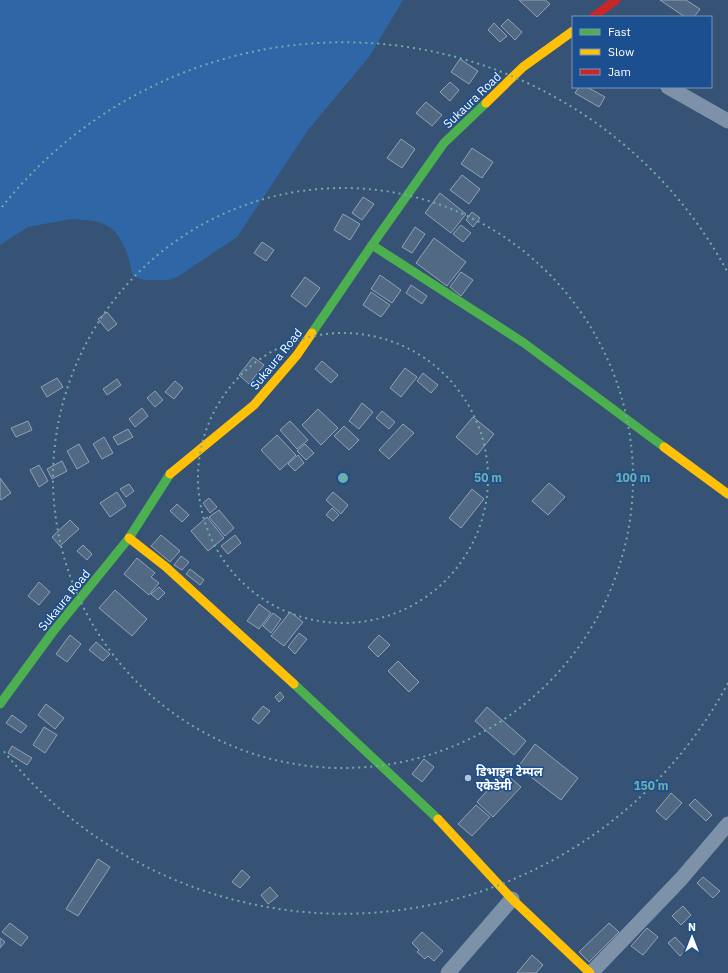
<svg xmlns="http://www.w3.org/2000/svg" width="728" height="973" font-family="'IBM Plex Sans','Noto Sans Devanagari',sans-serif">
<rect width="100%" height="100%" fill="#365274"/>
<polygon fill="#2f66a5" points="0,0 403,0 369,57 308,130 237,237 179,276 169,280 144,280 133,276 127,253 122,242 115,231 106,225 95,221 71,219 28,227 0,245"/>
<g fill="#526984" stroke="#92a2b6">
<polygon points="519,0 545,0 550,4 537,17"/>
<polygon points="660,0 686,0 700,9 694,17 685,17"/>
<polygon points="508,19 522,32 515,40 501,26"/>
<polygon points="494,23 507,36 500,42 488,30"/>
<polygon points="460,59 478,71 469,84 451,72"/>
<polygon points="450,82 459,90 450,101 440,92"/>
<polygon points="579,87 587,87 605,97 599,107 575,93"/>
<polygon points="426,102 442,115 432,126 416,113"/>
<polygon points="401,139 415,149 402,168 387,158"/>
<polygon points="472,148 493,162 482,178 461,164"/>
<polygon points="462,175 480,189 469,204 450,190"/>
<polygon points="440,193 466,214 451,233 425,213"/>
<polygon points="363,197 374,204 362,220 352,213"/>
<polygon points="472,212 480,218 473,227 466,220"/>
<polygon points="343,214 360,224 350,240 334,230"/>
<polygon points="461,225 471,233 463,242 453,234"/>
<polygon points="415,227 425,234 412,253 402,247"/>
<polygon points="434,238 466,262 447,286 416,263"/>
<polygon points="262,242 274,250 266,261 254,253"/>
<polygon points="461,272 473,280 461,296 450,287"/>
<polygon points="380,275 401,290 392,303 371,289"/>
<polygon points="305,277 320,288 306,307 291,296"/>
<polygon points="411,285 427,296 422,304 406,293"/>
<polygon points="371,292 390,305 381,317 363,305"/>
<polygon points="107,312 117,324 108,331 98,319"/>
<polygon points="253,357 264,365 249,384 239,375"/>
<polygon points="322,361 338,375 331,383 315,369"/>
<polygon points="405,368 417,377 401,397 390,388"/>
<polygon points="423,373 438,385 431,393 417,381"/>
<polygon points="57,378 63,387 47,397 41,387"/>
<polygon points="117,379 121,385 107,395 103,389"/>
<polygon points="175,381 183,388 174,399 165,392"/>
<polygon points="155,391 163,400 155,407 147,398"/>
<polygon points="362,403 373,412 359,429 349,421"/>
<polygon points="142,408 148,416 135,427 129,419"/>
<polygon points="318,409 338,428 321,445 302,425"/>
<polygon points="382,411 395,422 389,429 376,418"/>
<polygon points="473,417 494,434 477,455 456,437"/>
<polygon points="28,421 32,430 16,437 11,428"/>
<polygon points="290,421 308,440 297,449 280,430"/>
<polygon points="403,424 414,433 389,459 379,450"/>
<polygon points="344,426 359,440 349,450 334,436"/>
<polygon points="128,429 133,437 118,445 113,437"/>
<polygon points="277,435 296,455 280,470 261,450"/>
<polygon points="104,437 113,453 102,459 93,444"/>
<polygon points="79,444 89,462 77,469 67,451"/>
<polygon points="305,444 314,453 306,460 297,451"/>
<polygon points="298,455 304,463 295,471 288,464"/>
<polygon points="62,461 67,471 52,479 47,469"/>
<polygon points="39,465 48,481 39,487 30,470"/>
<polygon points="0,478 11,493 1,500 0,499"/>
<polygon points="549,483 565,497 548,515 532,501"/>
<polygon points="129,484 134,491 126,497 120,489"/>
<polygon points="472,489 484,499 461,528 449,518"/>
<polygon points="117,492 126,506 110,517 100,503"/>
<polygon points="333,492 348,505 341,514 326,500"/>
<polygon points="209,498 217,507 210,513 203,503"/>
<polygon points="177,504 189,515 182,522 170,511"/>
<polygon points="332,508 339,515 333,521 326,515"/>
<polygon points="219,510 234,528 225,536 209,517"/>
<polygon points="207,517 224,538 208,551 191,531"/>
<polygon points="70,520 79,529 60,546 52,537"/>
<polygon points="161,535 180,551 170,562 151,546"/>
<polygon points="235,535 241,543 228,554 221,546"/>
<polygon points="83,545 92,554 87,560 77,551"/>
<polygon points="181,556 189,562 182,570 174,565"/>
<polygon points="137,558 155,573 151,577 159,583 149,595 124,574"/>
<polygon points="190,569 204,580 200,585 186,574"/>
<polygon points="39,582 50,592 39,605 28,596"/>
<polygon points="159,587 165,593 158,600 151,594"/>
<polygon points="115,590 147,619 132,636 99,608"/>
<polygon points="259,604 271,613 259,629 247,621"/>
<polygon points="290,612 303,622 284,646 271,636"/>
<polygon points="273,613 281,619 271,633 263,626"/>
<polygon points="299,633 307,639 295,654 288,647"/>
<polygon points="70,635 81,644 67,662 56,654"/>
<polygon points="379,635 390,645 378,657 368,647"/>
<polygon points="96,642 110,654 103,661 89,650"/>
<polygon points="398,661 419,682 409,692 388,671"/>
<polygon points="280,692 284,697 279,702 275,697"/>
<polygon points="46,704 64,718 55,729 38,715"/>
<polygon points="263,706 270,711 259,724 252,719"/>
<polygon points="487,707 526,741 514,755 475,721"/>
<polygon points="12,715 27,726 21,733 6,723"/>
<polygon points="44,727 57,735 45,753 33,745"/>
<polygon points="535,744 578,778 561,800 518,767"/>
<polygon points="12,746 32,758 27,765 8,753"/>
<polygon points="424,759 434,767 422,782 412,774"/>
<polygon points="504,772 521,787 493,817 477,802"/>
<polygon points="671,793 682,803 666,820 656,811"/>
<polygon points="695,799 712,815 706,821 689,805"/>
<polygon points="476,805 490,817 472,836 458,824"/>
<polygon points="98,859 110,867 78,916 66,909"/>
<polygon points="242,870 250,877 240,888 232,882"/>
<polygon points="703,877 720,891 713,898 697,883"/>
<polygon points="270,887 278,896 268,904 261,895"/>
<polygon points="683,906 691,915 681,925 672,916"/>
<polygon points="10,923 28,937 21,946 2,932"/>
<polygon points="609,923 619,932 589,962 579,952"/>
<polygon points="647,928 658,937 643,955 631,946"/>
<polygon points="422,932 443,951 434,961 428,956 425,959 417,952 419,950 412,943"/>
<polygon points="675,937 687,950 680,956 668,943"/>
<polygon points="0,938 5,942 0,948"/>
<polygon points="532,955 543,965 536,973 517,973"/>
</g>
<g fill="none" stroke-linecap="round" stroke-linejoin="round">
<g stroke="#7d92a8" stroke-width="15">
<polyline points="668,87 728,121"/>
<polyline points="448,973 512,899"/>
<polyline points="591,973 681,879 728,824"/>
</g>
<g stroke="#4caf50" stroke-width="9">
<polyline points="372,245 524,343 664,447"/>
<polyline points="312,333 372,245 444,143 486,103"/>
<polyline points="294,684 438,819"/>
<polyline points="0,704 52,633 129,538 170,474"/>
</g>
<g stroke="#ffc107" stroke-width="9">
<polyline points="486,103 523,67 573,31"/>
<polyline points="664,447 728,494"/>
<polyline points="170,474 254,405 297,355 312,333"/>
<polyline points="129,538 166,567 294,684"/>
<polyline points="438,819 512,899 590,973"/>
</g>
<polyline stroke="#c62828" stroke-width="9" points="593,17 616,0"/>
</g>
<g fill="none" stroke="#6fada8" stroke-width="2" stroke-dasharray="2 4">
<circle cx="343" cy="478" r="145"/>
<circle cx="343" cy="478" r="290"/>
<path d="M728 683A436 436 0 0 1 2 749M2 207A436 436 0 0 1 728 273"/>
</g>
<circle fill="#b9c2ce" stroke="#1b4f8f" stroke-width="1.5" cx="468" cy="778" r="4"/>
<g text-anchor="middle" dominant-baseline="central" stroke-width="3" stroke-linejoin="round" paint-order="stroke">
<g font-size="12" fill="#fff" stroke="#1b4f8f">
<text transform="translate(472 100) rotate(-44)">Sukaura Road</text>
<text transform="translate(276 359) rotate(-51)">Sukaura Road</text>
<text transform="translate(64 600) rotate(-51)">Sukaura Road</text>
</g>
<g font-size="12" font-weight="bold" fill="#fff" stroke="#1b4f8f" text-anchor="start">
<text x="476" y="771">डिभाइन टेम्पल<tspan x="476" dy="14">एकेडेमी</tspan></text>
</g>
</g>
<circle cx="343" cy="478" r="6" fill="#6fada8" stroke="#1b4f8f" stroke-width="2"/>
<g font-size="12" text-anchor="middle" font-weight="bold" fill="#6fada8" stroke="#1b4f8f" stroke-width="3" stroke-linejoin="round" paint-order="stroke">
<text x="488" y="482">50 m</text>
<text x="633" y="482">100 m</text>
<text x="651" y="790">150 m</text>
</g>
<rect x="572" y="16" width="140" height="72" fill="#1b4f8f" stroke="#7695bc"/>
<rect x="580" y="29" width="20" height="6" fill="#4caf50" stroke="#7695bc"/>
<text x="608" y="36" font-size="12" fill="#ffffff">Fast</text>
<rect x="580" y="49" width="20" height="6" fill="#ffc107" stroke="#7695bc"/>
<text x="608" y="56" font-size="12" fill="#ffffff">Slow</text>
<rect x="580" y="69" width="20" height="6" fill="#c62828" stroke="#7695bc"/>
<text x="608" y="76" font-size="12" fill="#ffffff">Jam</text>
<g transform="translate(692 937)" stroke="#1b4f8f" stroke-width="3" paint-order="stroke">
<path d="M0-3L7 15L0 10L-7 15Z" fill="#ffffff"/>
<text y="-6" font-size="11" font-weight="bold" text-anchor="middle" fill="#ffffff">N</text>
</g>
</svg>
